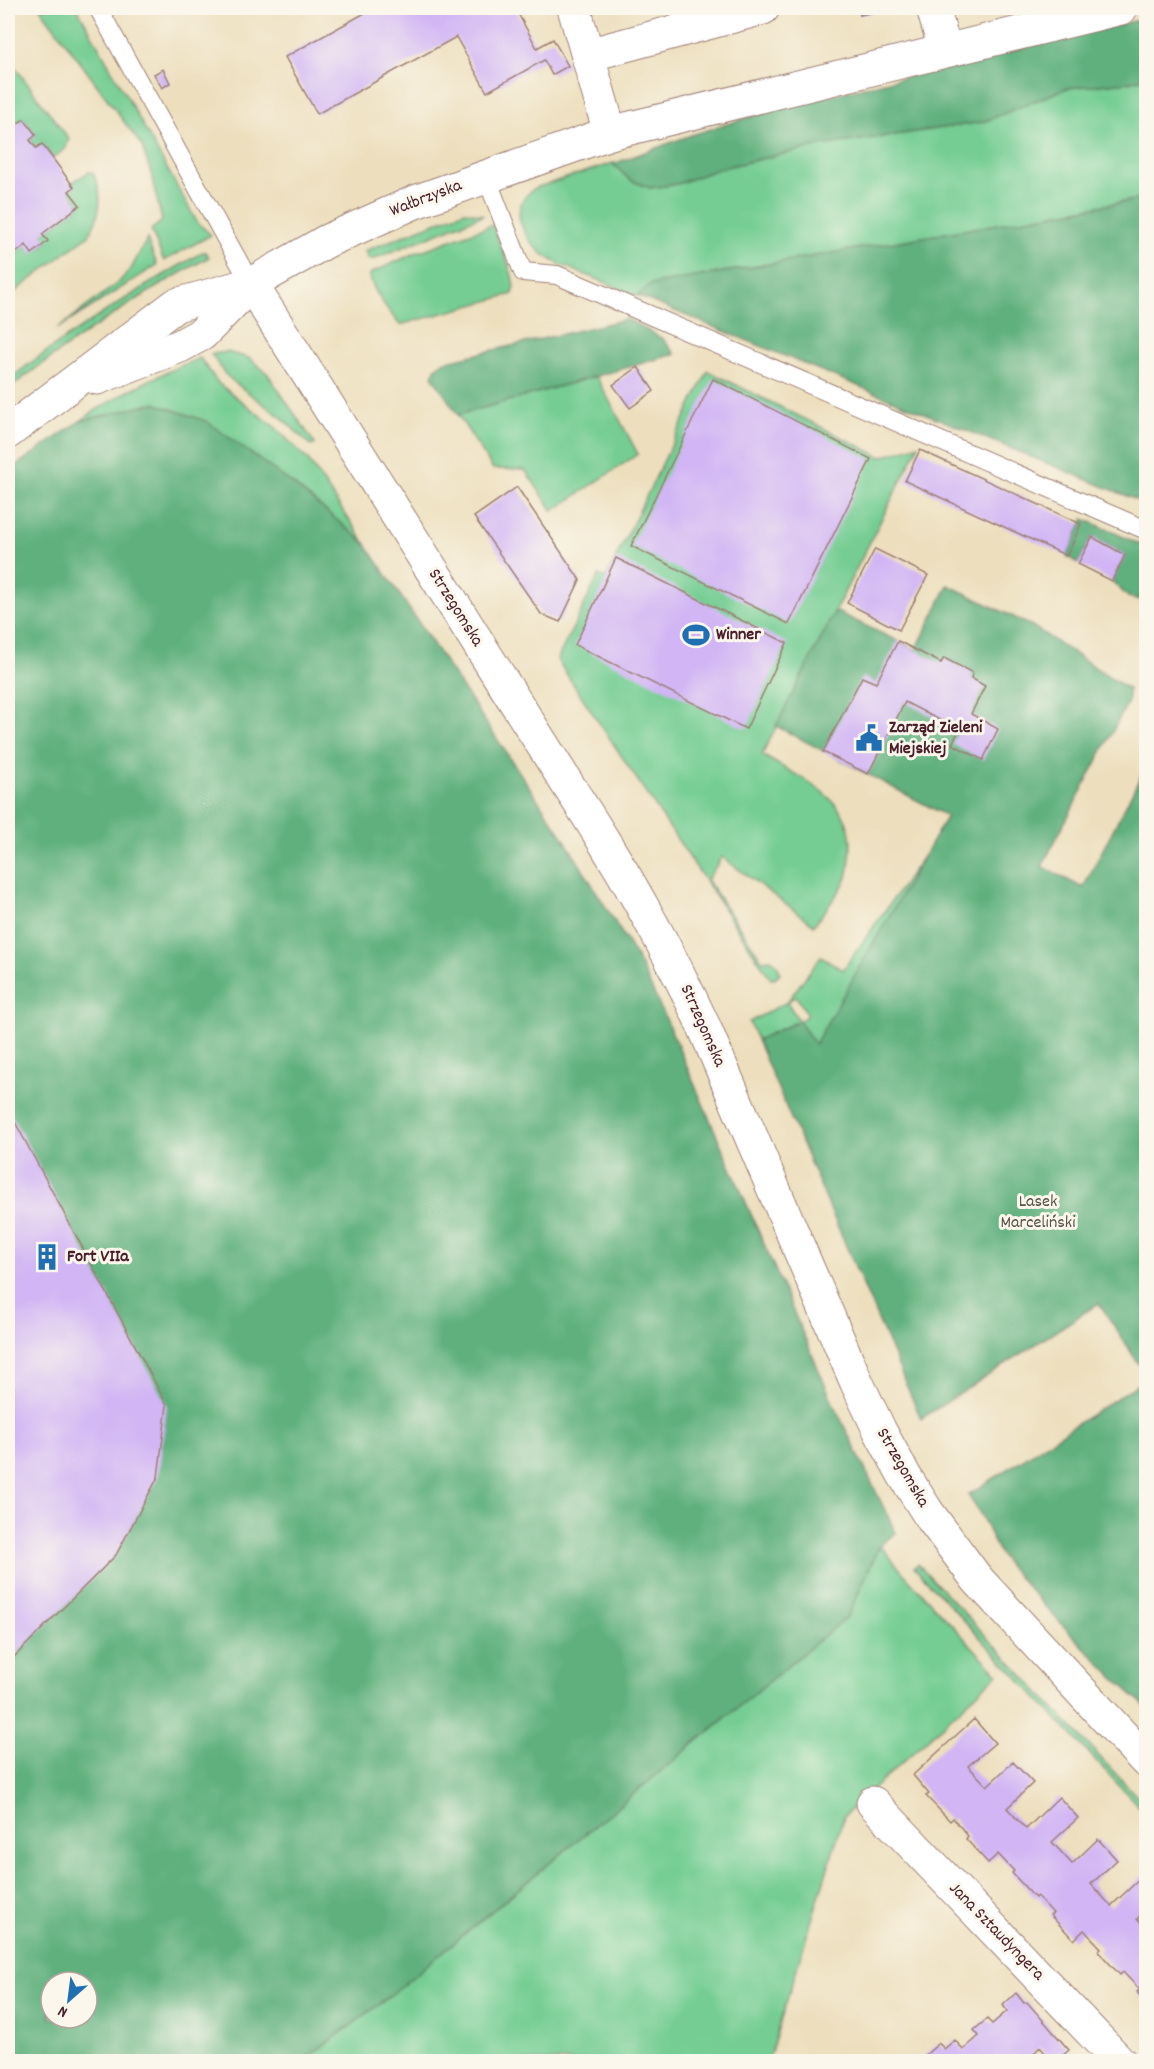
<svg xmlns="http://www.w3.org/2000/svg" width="1154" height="2069" font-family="Dekko,sans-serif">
<rect width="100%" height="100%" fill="#fbf7ec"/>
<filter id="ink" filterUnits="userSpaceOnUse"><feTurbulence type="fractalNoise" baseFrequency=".0167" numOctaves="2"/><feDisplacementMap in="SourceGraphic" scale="12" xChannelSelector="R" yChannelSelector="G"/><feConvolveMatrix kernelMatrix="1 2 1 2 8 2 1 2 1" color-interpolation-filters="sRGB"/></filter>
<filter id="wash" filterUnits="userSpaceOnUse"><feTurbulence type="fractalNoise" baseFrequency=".008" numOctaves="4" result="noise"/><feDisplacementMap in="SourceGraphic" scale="24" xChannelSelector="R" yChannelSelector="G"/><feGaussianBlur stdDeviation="1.35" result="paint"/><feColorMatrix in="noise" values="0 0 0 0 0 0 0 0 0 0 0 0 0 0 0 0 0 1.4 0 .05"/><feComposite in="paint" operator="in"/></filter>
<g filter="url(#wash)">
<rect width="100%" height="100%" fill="#eddfbe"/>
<g fill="#74cd93" stroke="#5f765f" stroke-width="1.5" fill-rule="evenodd">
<polygon points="40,8 77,8 197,222 211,235 164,261 151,230 162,221 151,173 142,146"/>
<polygon points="8,66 15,67 69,139 66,148 53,158 42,144 36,148 30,140 36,135 24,119 18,123 9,113 15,108 8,97"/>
<path d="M1146,77V198L649,285L638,296C619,288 600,280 581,273C567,267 551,262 539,251C531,244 525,235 521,224C516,209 522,197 535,188L613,163L630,180L650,188L677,184L721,168L818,146L983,122L1067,88L1128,82Z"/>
<path d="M89,172L93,173C104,195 101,214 89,235L8,297V259L26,245L32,253L48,242L42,234L80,205L69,191L74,187L71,183Z"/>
<polygon points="465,211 483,215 371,260 368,259 365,251"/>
<path d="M492,225C498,239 518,280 513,294L400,325C388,310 375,294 369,276L371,273L413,254Z"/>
<polygon points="147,239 157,265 57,329 119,282 131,269"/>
<path d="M203,252H205L209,257C138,295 72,341 8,389V380C70,333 135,291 203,252Z"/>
<polygon points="227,352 249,358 267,373 315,444 311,446 282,418 234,382 225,374 211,354"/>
<path d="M200,358L218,383L275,427L308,460L365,543L289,481L80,421C118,394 157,375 200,358Z"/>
<path d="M708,371L881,457L919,445L762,755C802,780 859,799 850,857C849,864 849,874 846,880C841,891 822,914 814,925L722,857L707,880L762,960L771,959L777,964L780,973L776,977L771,979L557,660L599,575L606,578Z"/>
<polygon points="596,376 638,454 553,511 525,470 493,469 458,415"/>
<path d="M925,854L815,1045L799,1021L757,1040L749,1022L787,1002L821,956L843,970ZM796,996L808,1015L799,1021L787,1002Z"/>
<polygon points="880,1545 904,1574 998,1674 844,1816 768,2061 302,2062 381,2003 848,1616"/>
<polygon points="918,1564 1146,1806 1146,1814 914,1567"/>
</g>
<g fill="#5fb07d" stroke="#546854" stroke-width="1.5" fill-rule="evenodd">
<polygon points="1146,18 1146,77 1128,82 1067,88 983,122 818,146 721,168 677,184 650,188 630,180 613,164 691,135 783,107"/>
<polygon points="1146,198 1146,504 638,296 649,285"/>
<polygon points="627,319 663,339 675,354 458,415 432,376 435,369 443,362"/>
<path d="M154,403L206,421L289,481L365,543L563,837L637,958L667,1021L834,1405L896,1533L880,1545L848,1616L381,2003L302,2061H8V471L80,421ZM51,1982H87V2018H51Z"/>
<polygon points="1084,519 1146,547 1146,601 1128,597 1112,581 1125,555 1092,537 1078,564 1067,556"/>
<polygon points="948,585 1032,626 1128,689 1128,702 1042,866 1083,888 1146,766 1146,1375 1099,1303 921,1419 757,1040 799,1021 815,1044 947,816 776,726 835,611 916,650"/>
<polygon points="1146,1379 1146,1707 1114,1678 1049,1611 1006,1563 999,1553 981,1515 968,1495"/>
</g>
<g id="blocks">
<g fill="#d1b5f4">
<polygon points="374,8 515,8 537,48 553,39 568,66 552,75 544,60 487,92 456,37 317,114 285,57"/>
<polygon points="858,8 873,8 874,12 860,15"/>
<polygon points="163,69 170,83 162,88 154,74"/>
<polygon points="8,97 16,108 9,113 18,123 24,119 36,135 30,140 36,148 42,144 74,187 69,191 80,205 42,234 48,241 32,254 26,245 8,259"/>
<polygon points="638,367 654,391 630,408 613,385"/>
<polygon points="713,379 871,459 789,624 631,546"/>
<polygon points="920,450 1081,524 1067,556 905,481"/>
<polygon points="517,487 580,580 560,622 541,614 474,517"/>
<polygon points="1092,537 1125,555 1112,581 1078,564"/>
<polygon points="875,549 928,575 899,630 847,603"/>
<polygon points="616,558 787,643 746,729 575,645"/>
<polygon points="898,641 941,663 944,658 973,673 971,678 985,686 971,714 998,729 983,760 952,744 959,730 905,702 868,774 823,752 862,677 876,683"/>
<polygon points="8,1109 167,1405 158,1477 116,1555 8,1663"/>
<polygon points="974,1719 995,1743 968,1766 987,1786 1013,1762 1033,1783 1007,1808 1026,1829 1059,1797 1078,1818 1052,1842 1072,1864 1098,1839 1117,1860 1091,1884 1111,1906 1144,1875 1146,1877 1146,1910 1137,1919 1146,1929 1146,2003 1137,1992 1140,1990 1123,1972 1120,1975 1098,1951 1101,1948 1084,1930 1074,1940 1050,1915 1053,1913 1037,1896 1035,1898 1012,1873 1014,1871 998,1854 988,1863 966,1839 968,1836 953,1818 950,1821 926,1796 929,1794 913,1775"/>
<polygon points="1016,1993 1024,2003 1027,2002 1069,2050 1055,2062 1053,2062 1040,2047 1025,2062 923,2062 921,2059 939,2043 944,2049 955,2040 963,2050 979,2036 974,2030 987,2019 992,2024 1007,2011 1003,2005"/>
</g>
</g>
</g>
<g filter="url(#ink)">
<use href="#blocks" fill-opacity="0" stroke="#9c7f74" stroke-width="1.5"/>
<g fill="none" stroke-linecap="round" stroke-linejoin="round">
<defs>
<g id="service">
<polyline points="98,8 251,284"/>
<polyline points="486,176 523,272 557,275 1146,530"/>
</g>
<g id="minor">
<polyline points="574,8 610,133"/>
<polyline points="933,8 945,50"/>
<polyline points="588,55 763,8"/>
<path d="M251,284L568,785C620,864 666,944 705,1029L856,1381L880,1431L904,1475L928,1513L977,1579L1146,1761"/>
<polyline points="97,378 180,346 202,334 250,285"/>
<polyline points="8,432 176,305 251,284 327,241 415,202 610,133 1121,8"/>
<polyline points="873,1803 1120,2062"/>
</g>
</defs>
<use href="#service" stroke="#9c7f74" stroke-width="20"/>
<use href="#minor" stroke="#9c7f74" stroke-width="35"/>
<use href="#service" stroke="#fff" stroke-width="18"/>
<use href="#minor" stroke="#fff" stroke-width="33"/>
</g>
</g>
<defs>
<symbol id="stadium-bare" viewBox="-9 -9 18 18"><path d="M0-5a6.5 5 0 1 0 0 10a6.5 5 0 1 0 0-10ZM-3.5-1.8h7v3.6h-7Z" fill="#1f6fb2" stroke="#fbf7ec" stroke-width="2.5" paint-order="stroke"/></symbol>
<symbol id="civic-bare" viewBox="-9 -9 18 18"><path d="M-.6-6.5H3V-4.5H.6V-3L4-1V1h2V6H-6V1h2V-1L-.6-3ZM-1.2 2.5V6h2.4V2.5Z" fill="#1f6fb2" stroke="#fbf7ec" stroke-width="2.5" paint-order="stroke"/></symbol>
<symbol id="building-bare" viewBox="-9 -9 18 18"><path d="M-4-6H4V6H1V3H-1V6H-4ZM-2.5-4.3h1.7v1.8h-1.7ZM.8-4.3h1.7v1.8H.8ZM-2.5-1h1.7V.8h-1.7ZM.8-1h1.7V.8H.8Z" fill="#1f6fb2" stroke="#fbf7ec" stroke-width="2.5" paint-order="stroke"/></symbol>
</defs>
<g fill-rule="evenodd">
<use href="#stadium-bare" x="677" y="616" width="38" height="38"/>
<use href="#civic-bare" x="850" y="719" width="38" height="38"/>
<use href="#building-bare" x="28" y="1238" width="38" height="38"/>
</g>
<g text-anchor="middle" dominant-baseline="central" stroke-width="6" stroke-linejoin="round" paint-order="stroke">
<g font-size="18" fill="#4a1f2b" stroke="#fbf7ec">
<text transform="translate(426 199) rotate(-21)">Wałbrzyska</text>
<text transform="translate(455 608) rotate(58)">Strzegomska</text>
<text transform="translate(702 1026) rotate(66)">Strzegomska</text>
<text transform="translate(902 1468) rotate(60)">Strzegomska</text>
<text transform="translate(996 1932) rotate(46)">Jana Sztaudyngera</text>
</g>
<g font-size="18" font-weight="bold" fill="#4a1f2b" stroke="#fbf7ec" text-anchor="start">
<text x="716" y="635">Winner</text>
<text x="889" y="728">Zarząd Zieleni<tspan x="889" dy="21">Miejskiej</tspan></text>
<text x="67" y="1257">Fort VIIa</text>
</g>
<g font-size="18" fill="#57534a" stroke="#fbf7ec">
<text x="1038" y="1202">Lasek<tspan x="1038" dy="21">Marceliński</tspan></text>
</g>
</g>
<rect width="1154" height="2069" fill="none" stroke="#fbf7ec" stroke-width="30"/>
<g transform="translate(69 2000) rotate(208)"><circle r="28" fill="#fbf7ec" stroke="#b4a19f" stroke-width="1.5"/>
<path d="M0-4.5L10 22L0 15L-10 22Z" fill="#1f6fb2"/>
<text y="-9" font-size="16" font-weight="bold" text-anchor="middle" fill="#4a1f2b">N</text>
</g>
</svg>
